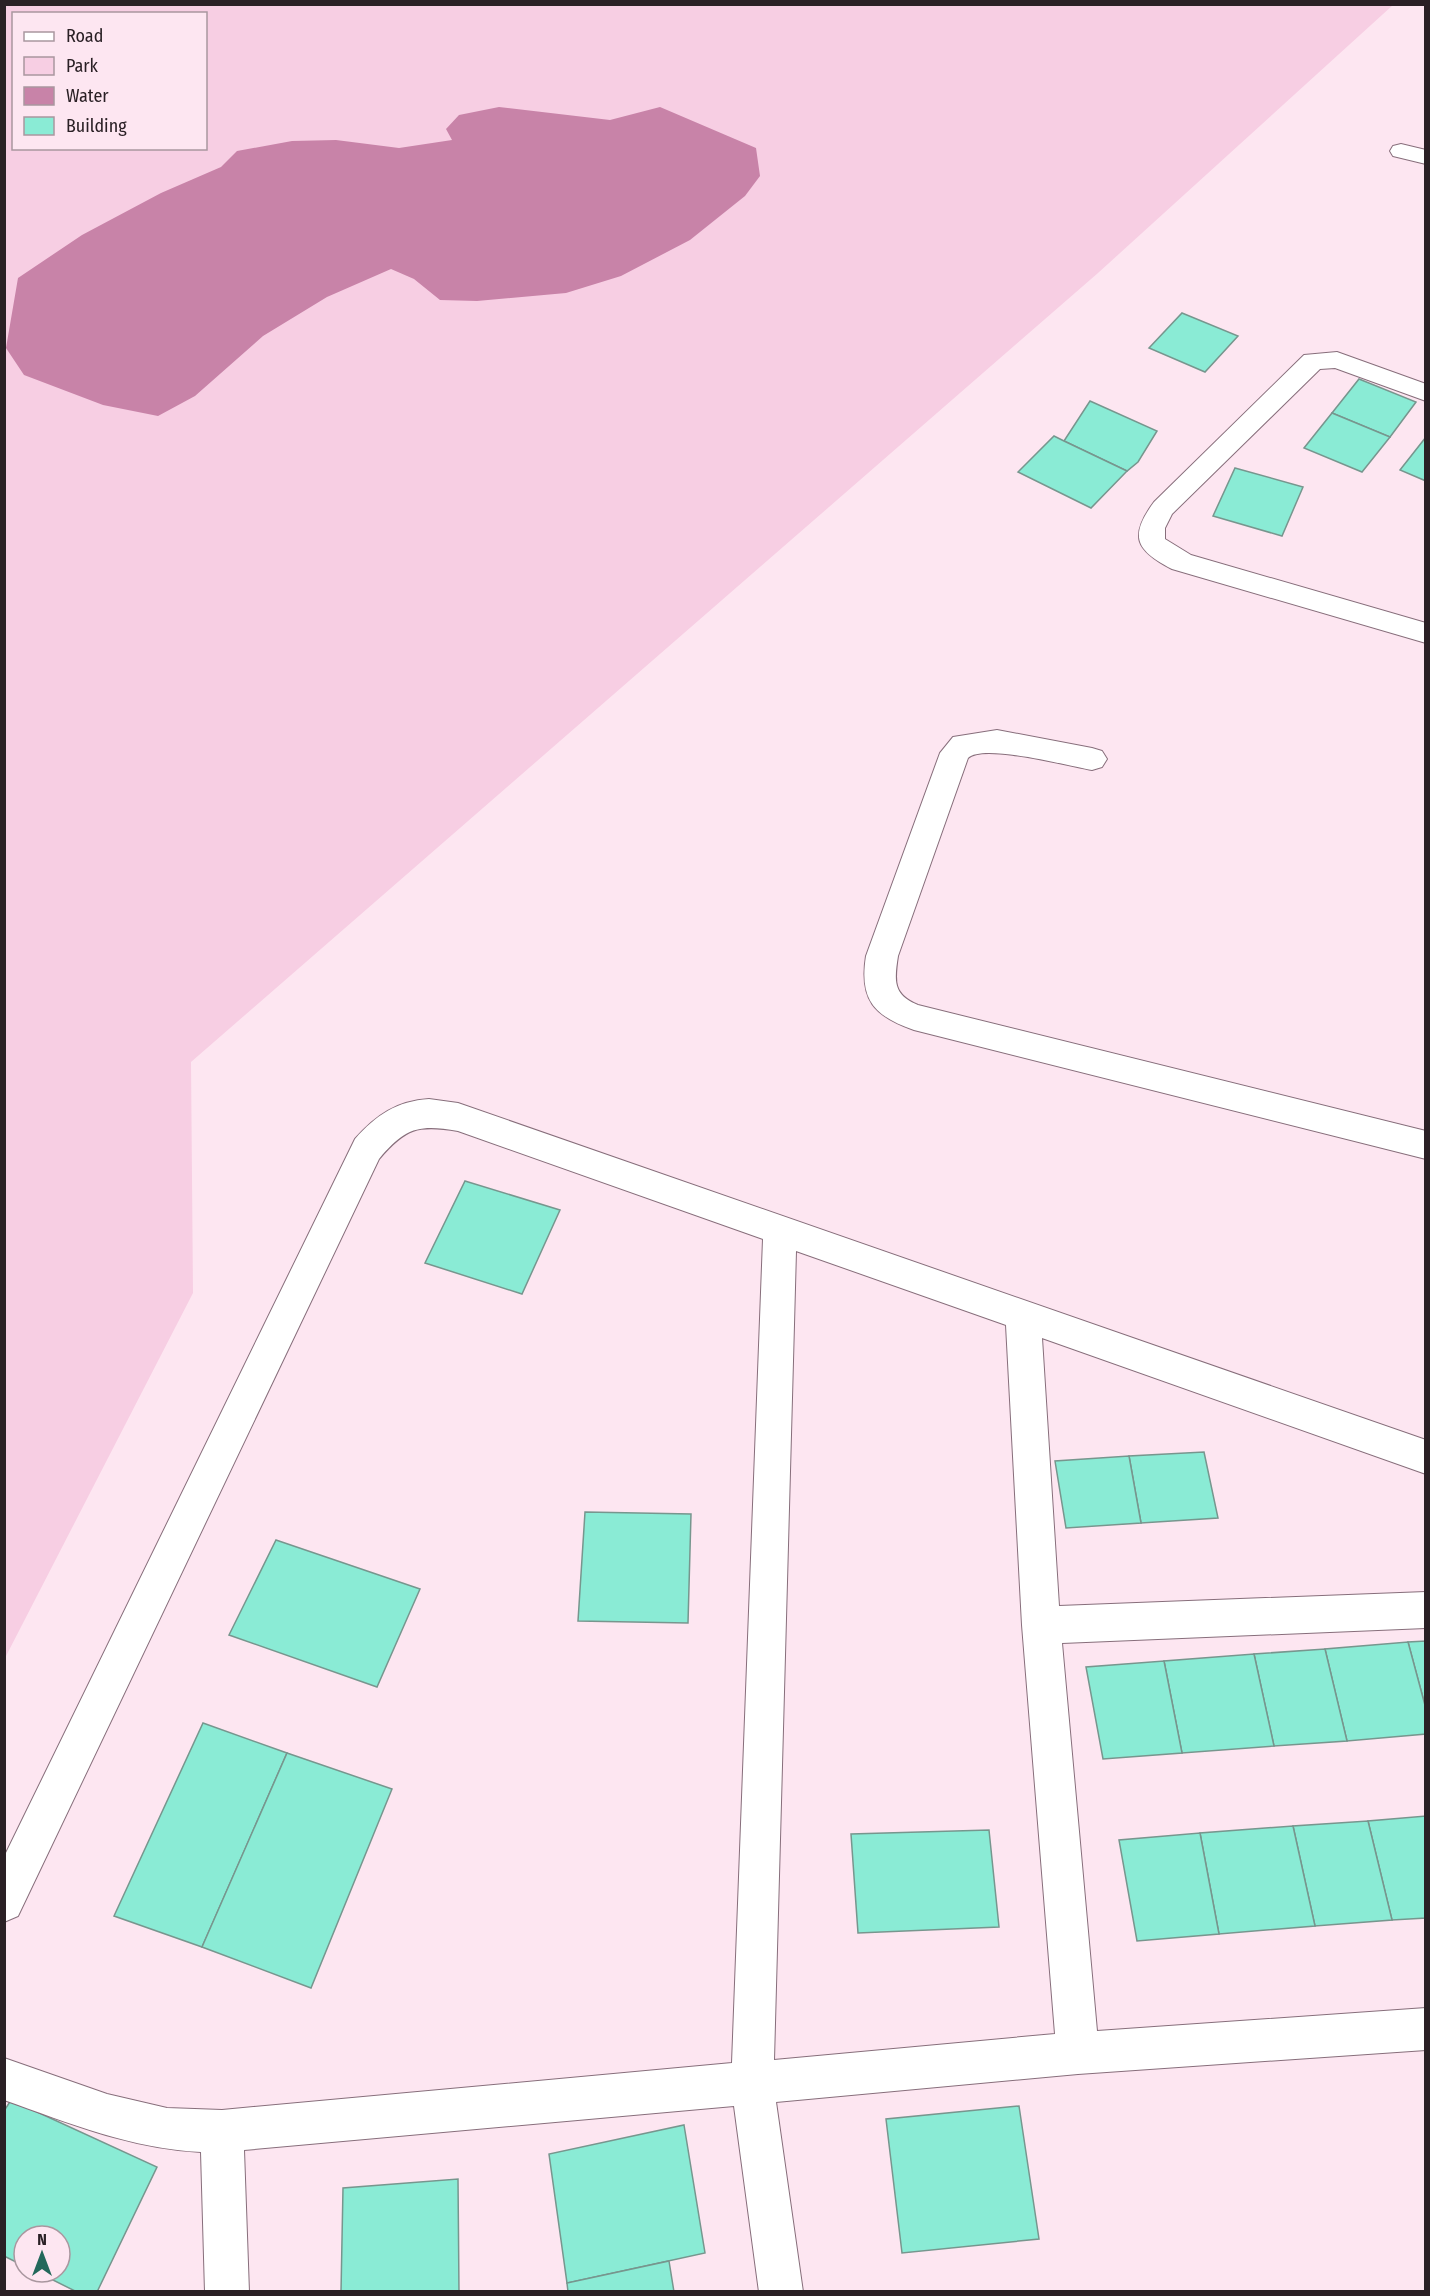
<svg xmlns="http://www.w3.org/2000/svg" width="1430" height="2296" font-family="'Fira Sans Condensed',sans-serif">
<rect width="100%" height="100%" fill="#fde6f1"/>
<path fill="#f7cee3" fill-rule="evenodd" d="M5,5H1393L1098,273L191,1062L193,1293L5,1658ZM14,14H206V148H14Z"/>
<polygon fill="#c883a8" points="499,107 610,120 660,107 756,148 760,176 745,196 690,240 621,276 566,293 477,301 440,300 414,279 391,269 327,297 263,336 195,396 158,416 103,405 24,375 6,348 18,278 82,235 161,193 221,167 237,151 292,141 336,140 399,148 452,140 446,129 459,115"/>
<g fill="#8aebd5" stroke="#77968e" stroke-width="1.5">
<polygon points="1182,313 1238,336 1205,372 1149,348"/>
<polygon points="1359,379 1416,402 1390,437 1332,413"/>
<polygon points="1090,401 1157,431 1138,462 1127,471 1064,441"/>
<polygon points="1332,413 1390,437 1362,472 1304,448"/>
<polygon points="1054,436 1064,441 1127,471 1091,508 1018,472"/>
<polygon points="1426,437 1426,481 1400,470"/>
<polygon points="1235,468 1303,487 1282,536 1213,516"/>
<polygon points="465,1181 560,1210 522,1294 425,1263"/>
<polygon points="1204,1452 1218,1518 1141,1523 1129,1456"/>
<polygon points="1129,1456 1141,1523 1066,1528 1055,1461"/>
<polygon points="585,1512 691,1514 688,1623 578,1621"/>
<polygon points="276,1540 420,1589 377,1687 229,1635"/>
<polygon points="1426,1641 1426,1709 1408,1642"/>
<polygon points="1408,1642 1426,1709 1426,1734 1347,1741 1325,1649"/>
<polygon points="1325,1649 1347,1741 1274,1746 1254,1654"/>
<polygon points="1254,1654 1274,1746 1182,1753 1164,1661"/>
<polygon points="1164,1661 1182,1753 1103,1759 1086,1667"/>
<polygon points="203,1723 287,1753 202,1947 114,1916"/>
<polygon points="287,1753 392,1789 311,1988 202,1947"/>
<polygon points="1426,1816 1426,1918 1392,1920 1368,1821"/>
<polygon points="1368,1821 1392,1920 1315,1926 1293,1826"/>
<polygon points="1293,1826 1315,1926 1219,1934 1200,1833"/>
<polygon points="989,1830 999,1927 858,1933 851,1834"/>
<polygon points="1200,1833 1219,1934 1137,1941 1119,1840"/>
<polygon points="11,2100 157,2167 97,2292 77,2292 37,2272 60,2272 60,2236 24,2236 24,2266 4,2256 4,2111"/>
<polygon points="1019,2106 1039,2239 902,2253 886,2119"/>
<polygon points="684,2125 705,2253 567,2283 549,2154"/>
<polygon points="458,2179 459,2292 341,2292 343,2188"/>
<polygon points="669,2261 674,2292 568,2292 567,2283"/>
</g>
<g fill="none" stroke-linecap="round" stroke-linejoin="round">
<defs>
<g id="street">
<polygon points="1401,144 1426,150 1426,164 1393,156 1390,151 1393,146"/>
<path d="M1337,352L1426,384V401L1335,368L1320,369L1172,514L1165,528V539L1191,555L1426,623V643L1172,569C1135,550 1129,536 1154,502L1304,355Z"/>
<path d="M997,730L1092,748L1102,751L1107,759L1102,767L1092,770C1069,766 983,743 968,758L898,956C894,981 893,995 918,1005L1426,1131V1159L914,1030C874,1016 859,1000 866,956L940,753L953,737Z"/>
<path d="M429,1099L458,1103L1426,1440V1474L1042,1338L1059,1606L1426,1592V1628L1062,1643L1097,2031L1426,2008V2050L1078,2074L776,2102L803,2292H759L734,2106L244,2150L249,2292H205L201,2152C132,2149 69,2123 4,2100V2058L107,2094L167,2108L222,2110L732,2063L763,1239L458,1131C418,1124 405,1128 379,1159L18,1916L4,1922V1857L355,1139C376,1115 397,1101 429,1099ZM796,1251L1006,1325L1022,1625L1055,2034L774,2060Z"/>
</g>
</defs>
<use href="#street" stroke="#876e7b" stroke-width="2"/>
<use href="#street" fill="#fff" fill-rule="evenodd"/>
</g>
<rect width="1430" height="2296" fill="none" stroke="#2a2025" stroke-width="12"/>
<rect x="12" y="12" width="195" height="138" fill="#fde6f1" stroke="#a9979f" stroke-width="1.5"/>
<rect x="24" y="32" width="30" height="9" fill="#ffffff" stroke="#a9979f" stroke-width="1.5"/>
<text x="66" y="42" font-size="18" fill="#2a2025">Road</text>
<rect x="24" y="57" width="30" height="18" fill="#f7cee3" stroke="#a9979f" stroke-width="1.5"/>
<text x="66" y="72" font-size="18" fill="#2a2025">Park</text>
<rect x="24" y="87" width="30" height="18" fill="#c883a8" stroke="#a9979f" stroke-width="1.5"/>
<text x="66" y="102" font-size="18" fill="#2a2025">Water</text>
<rect x="24" y="117" width="30" height="18" fill="#8aebd5" stroke="#a9979f" stroke-width="1.5"/>
<text x="66" y="132" font-size="18" fill="#2a2025">Building</text>
<g transform="translate(42 2254)"><circle r="28" fill="#fde6f1" stroke="#a9979f" stroke-width="1.5"/>
<path d="M0-4.5L10 22L0 15L-10 22Z" fill="#23685b"/>
<text y="-9" font-size="16" font-weight="bold" text-anchor="middle" fill="#2a2025">N</text>
</g>
</svg>
